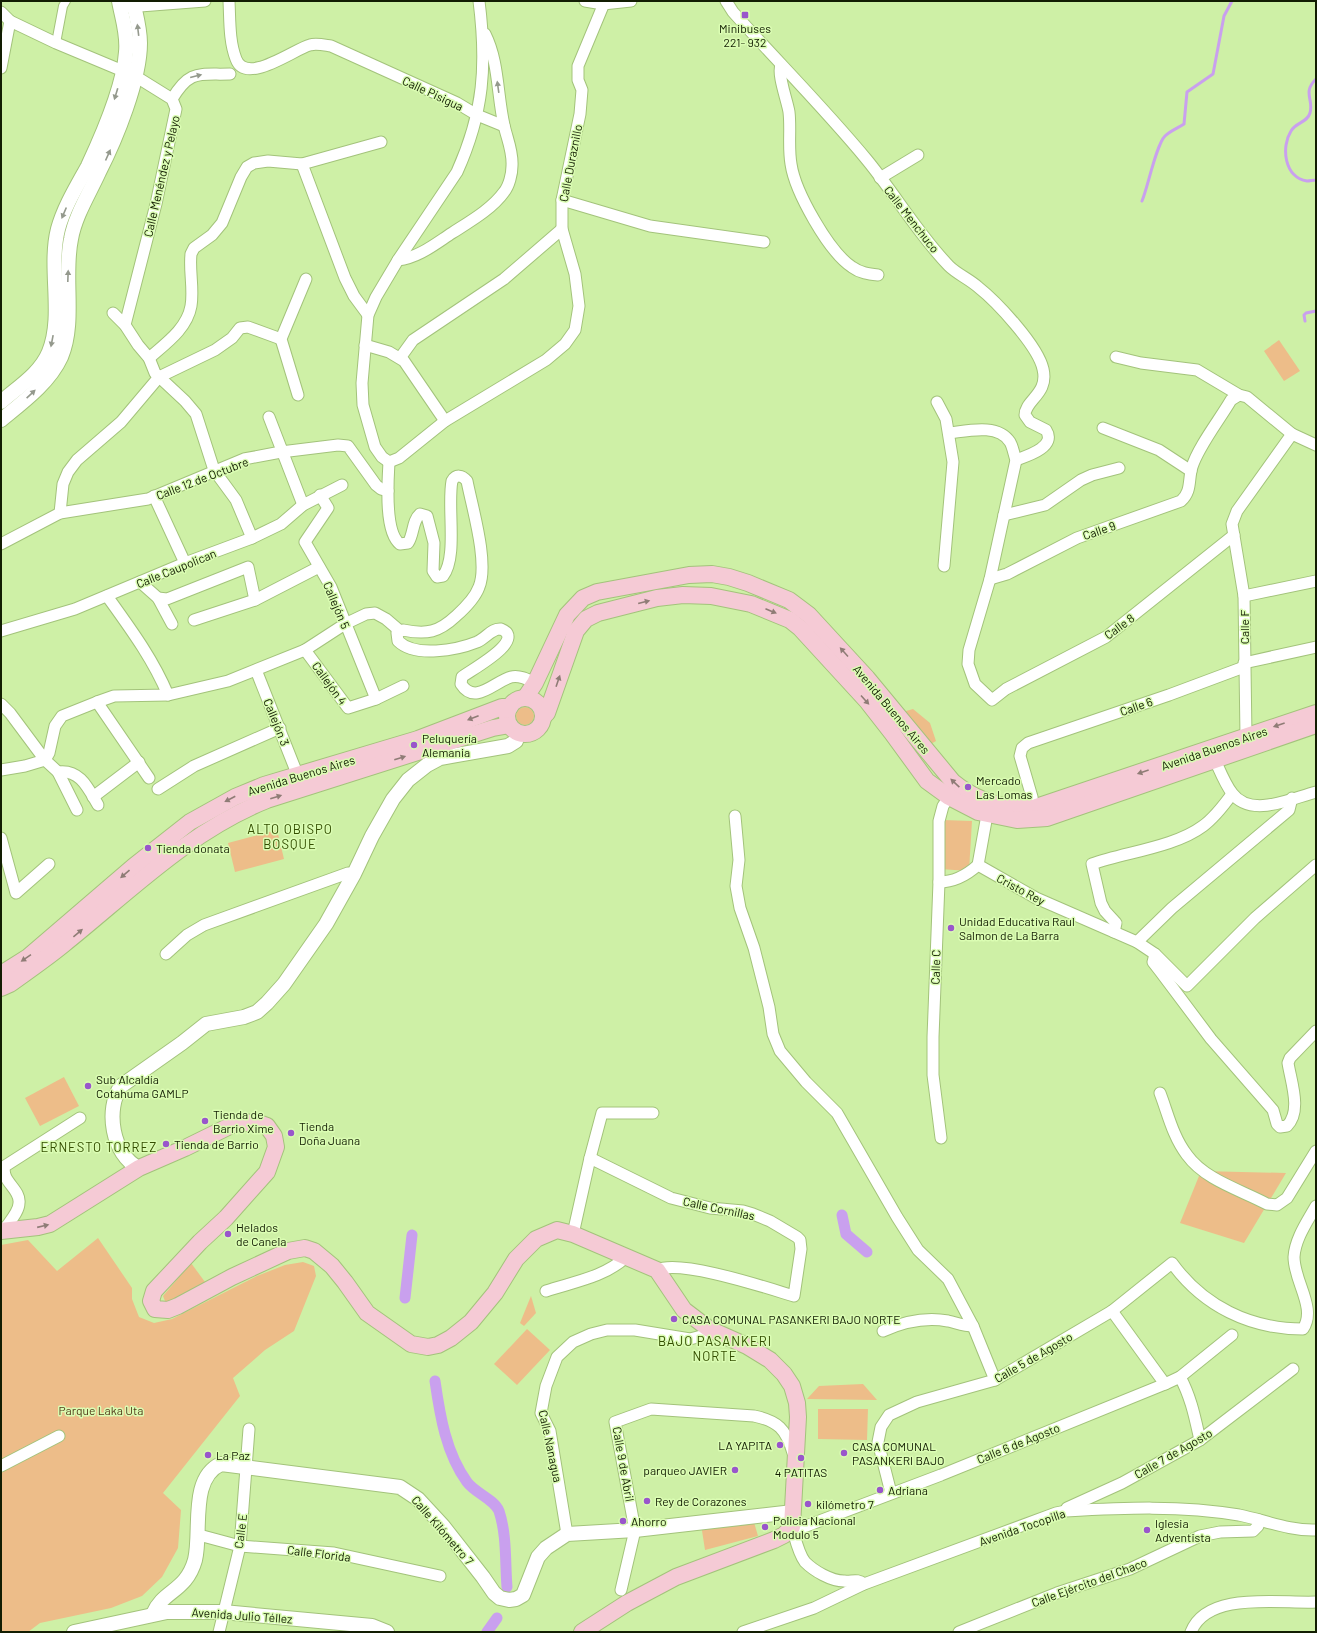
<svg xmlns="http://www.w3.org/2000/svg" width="1317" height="1633" font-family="Barlow,sans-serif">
<rect width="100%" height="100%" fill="#cef0a6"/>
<g fill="#edbd89">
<polygon points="1279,340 1300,371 1284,381 1264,351"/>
<circle cx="525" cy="716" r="9"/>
<polygon points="913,709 930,723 936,741 929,745 896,714"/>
<polygon points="943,820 972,821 969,871 940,869"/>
<polygon points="277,830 284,859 235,872 228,843"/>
<polygon points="64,1077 79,1106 40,1126 25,1098"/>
<polygon points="1201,1171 1286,1173 1244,1243 1180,1223"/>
<polygon points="98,1238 132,1288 132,1299 139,1317 154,1323 172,1319 257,1276 285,1265 303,1262 314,1266 316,1276 294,1331 265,1350 233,1378 240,1396 163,1493 181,1510 178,1548 162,1577 142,1596 111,1608 40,1623 28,1632 1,1632 1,1245 28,1240 57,1271"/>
<polygon points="191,1263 205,1282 168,1302 165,1301 163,1296"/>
<polygon points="531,1296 536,1313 524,1326 520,1323"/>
<polygon points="527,1329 550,1350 517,1385 494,1364"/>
<polygon points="863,1384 877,1400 807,1399 819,1386"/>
<polygon points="818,1409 868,1409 867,1440 818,1439"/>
<polygon points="751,1512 758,1536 705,1550 700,1518"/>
</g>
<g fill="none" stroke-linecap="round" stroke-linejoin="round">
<g stroke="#c9a0ee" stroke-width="3">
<path d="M1316,79C1302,93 1314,99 1310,113C1307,123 1296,122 1291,131C1281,147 1284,177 1307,181C1310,181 1313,180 1316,180"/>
<path d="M1142,201C1148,187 1156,145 1165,136C1170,131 1178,128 1184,124L1187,92L1213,74L1224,16L1232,1"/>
<polyline points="1305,321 1304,315 1306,313 1316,311"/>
</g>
<g stroke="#c9a0ee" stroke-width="11">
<polyline points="842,1215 846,1234 867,1252"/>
<polyline points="405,1298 412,1235"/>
<path d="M435,1381C440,1416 446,1453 467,1482C475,1493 494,1499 499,1511C507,1535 505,1563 507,1587"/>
<polyline points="487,1632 497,1618"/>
</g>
<defs>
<polyline id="pedestrian" points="56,43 63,6 66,1"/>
<g id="minor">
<path d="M229,1C230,20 229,41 236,59C246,86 294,49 310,45C316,43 324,45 331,46L457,103L477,115L504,126"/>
<path d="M479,1C487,65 484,112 457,172L398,260L376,297L368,315L362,383L363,405L375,447L382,457L389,462L399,458L445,421L546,360L565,344L575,330L579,306L575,274L562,229V200L580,114L582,90L578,80V66L605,1"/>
<polyline points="585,1 603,4 631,1"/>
<path d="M726,1L733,12C777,61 825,109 867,160C895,194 918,234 949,266C957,274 969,279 978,287C997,302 1038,346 1043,369C1049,394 1025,400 1025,415L1030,422L1046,430C1057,447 1027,456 1016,460"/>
<polyline points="127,7 205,1"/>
<polyline points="1,12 10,21 56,43 135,76 172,99 176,109 156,204 125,325"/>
<path d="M781,65C777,74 787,100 789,112C791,129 788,147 791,164C795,192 829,252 852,267C860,273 869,274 878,275"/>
<polyline points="1,68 10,21"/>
<path d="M172,99C190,69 199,75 230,74"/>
<polyline points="302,164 345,278 354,296 368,315"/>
<polyline points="880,178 918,155"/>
<polyline points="562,200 650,226 764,242"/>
<path d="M398,260C418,258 435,244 452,233C469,222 492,209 504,192C509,186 512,174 512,166C513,151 507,139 504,125C497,94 499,62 485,34"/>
<polyline points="113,313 125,325 138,345 149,358 155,373 185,401 196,414 214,470 236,500 252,538"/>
<polyline points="365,345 389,352 404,361 445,421"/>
<polyline points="1116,357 1141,363 1197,370 1239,395 1247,397 1292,434 1316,445"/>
<path d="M149,358C165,344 187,329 191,306C194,289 189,271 191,254L194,248L212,235L222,223L241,177L247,167L254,163L268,161L302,164L381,142"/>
<polyline points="400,358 413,340 504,279 562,229"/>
<polyline points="298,395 281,339 306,279"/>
<polyline points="937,402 946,419 953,462 944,566"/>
<polyline points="269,417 303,505"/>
<polyline points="1103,428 1159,450 1191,471"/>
<path d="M949,433C967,431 998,423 1010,442C1013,447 1014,455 1016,460L990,579L969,650L968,664L975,684L992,700L1006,689L1106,637L1234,535"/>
<path d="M389,462C388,481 384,532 400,544L408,543C414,534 412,521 420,514L427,516L434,543L433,571L437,577L443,576C458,557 447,506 452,481C456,474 462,475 467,481C472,507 489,563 479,587C475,598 465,608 456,616C439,632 427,635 403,630L397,633L398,641C415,658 457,650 477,642C486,638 492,628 501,629C528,640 469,671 462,677L461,684C475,706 495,681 511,677C519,675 527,679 535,683"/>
<polyline points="320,495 328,508 305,542 331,587 376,699"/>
<polyline points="154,496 185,563"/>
<polyline points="60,513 63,484 68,472 77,460 121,422 159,377 215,350 232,338 240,328 248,327 281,339"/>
<polyline points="1004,515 1045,505 1081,480 1092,475 1119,468"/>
<polyline points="1,544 60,513 148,499 244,459 281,452 338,445 348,446 376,485 381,489 388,491"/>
<path d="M990,579L1007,574L1077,538L1181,501C1192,491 1188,480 1192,467C1198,447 1220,419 1231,400L1239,395"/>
<polyline points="140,582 158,598 172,624"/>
<path d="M107,596C130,628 153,659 168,695"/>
<polyline points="1244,596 1316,581"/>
<polyline points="158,598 167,599 248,567 255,600"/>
<polyline points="194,620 255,600 319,567"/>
<polyline points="1,631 75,609 185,563 252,538 281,524 303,505 342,485"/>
<polyline points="305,650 348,708 376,699 403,686"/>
<polyline points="1244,663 1316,647"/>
<polyline points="256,670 298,776"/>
<polyline points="97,702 149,778"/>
<polyline points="1,704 10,713 45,760 58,772 77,810"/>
<polyline points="1246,737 1244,596 1232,524 1237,511 1292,434"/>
<path d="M1215,760C1220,771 1225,784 1232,793C1251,819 1292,798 1316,792"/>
<polyline points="1,770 25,766 45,760 49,753 55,726 62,716 97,702 114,696 168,695 228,681 305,650 345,624 366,614 375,613 386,619 400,631"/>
<path d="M58,772C80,769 88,788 98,805"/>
<polyline points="158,789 194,766 280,728"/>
<polyline points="93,797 139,762"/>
<polyline points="1034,815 1032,797 1020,756 1022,748 1028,743 1169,695 1244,667"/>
<polyline points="735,816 739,860 736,886 740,908 754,948 769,1007 773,1034 780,1051 806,1082 837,1113 897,1217 918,1250 948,1279 973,1326 995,1380"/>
<polyline points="1,838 16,893 49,864"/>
<polyline points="978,865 1036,898 1137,942 1155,954 1187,986 1255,918 1316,865"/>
<polyline points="978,865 987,815"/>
<path d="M939,882C955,882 967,875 978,865"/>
<path d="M1114,932L1116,923L1105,911L1101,903L1092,864C1126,852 1175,847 1203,826C1214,818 1224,805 1232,794"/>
<polyline points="1137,942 1172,908 1289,810 1292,798"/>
<polyline points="166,954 187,935 204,925 348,873 354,874"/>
<path d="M1155,954L1153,962L1160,971L1211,1039L1273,1110L1277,1124L1280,1127L1287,1126C1302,1111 1291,1082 1288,1063L1290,1058L1316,1031"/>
<path d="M1160,1093C1168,1114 1173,1137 1187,1155C1205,1180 1241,1190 1267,1204L1277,1205L1287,1198L1316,1151"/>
<polyline points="941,1138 933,1075 933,1037 939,882 939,821 943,806 949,797"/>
<polyline points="590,1158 602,1113 653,1113"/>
<path d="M4,1230C9,1222 19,1212 19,1203C21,1189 0,1181 5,1166L80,1118"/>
<path d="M573,1234L590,1158L671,1198L710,1208L743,1211L753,1214L770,1221L797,1237L800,1240L801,1249L794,1296C767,1288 681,1259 657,1270"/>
<path d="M546,1291C573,1282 605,1277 626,1257"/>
<polyline points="1112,1311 1165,1384"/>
<path d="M883,1331C903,1322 926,1317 948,1321C957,1323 964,1326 973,1326"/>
<path d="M1180,1377C1191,1397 1195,1418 1200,1440"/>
<polyline points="1,1466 59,1436"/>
<path d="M891,1493L878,1442L881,1427L889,1415L917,1402L995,1380L1112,1311L1172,1263C1203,1306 1250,1329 1303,1329C1317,1308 1294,1282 1294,1257C1295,1239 1307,1222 1316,1206"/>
<polyline points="1066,1510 1067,1508 1122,1483 1200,1440 1293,1369"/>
<polyline points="567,1534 550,1431 541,1413 546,1386 557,1357 573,1342 591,1334 607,1330 635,1330 690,1339 705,1335 709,1329"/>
<polyline points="199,1535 240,1546 334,1553 440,1576"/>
<path d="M864,1584C857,1578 852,1582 844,1581C831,1581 814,1571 805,1562C798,1553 795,1537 792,1527L801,1528L941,1475L1165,1384L1180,1377L1232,1335"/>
<path d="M621,1590L635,1530L615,1422L651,1409L754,1416C778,1421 786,1429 793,1453"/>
<polyline points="219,1632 240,1546 249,1429"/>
<path d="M743,1632L814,1608L864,1584L1056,1513L1066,1511C1123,1508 1181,1505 1239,1515C1264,1520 1290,1531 1316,1530"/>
<polyline points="959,1632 1057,1593 1130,1569 1200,1536 1220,1532 1253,1531 1258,1526 1259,1520"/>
<path d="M1191,1632C1207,1590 1282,1604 1316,1602"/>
</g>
<g id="tertiary">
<path d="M1,402C18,387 40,374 49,352C64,315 48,268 58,229C64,207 77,186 88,166C102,136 124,84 126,52C128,34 122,18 119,1"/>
<path d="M1,420C23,402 49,383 61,357C76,322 63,276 71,239C75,216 89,194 99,172C116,139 140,80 140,43C140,29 136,15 133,1"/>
<path d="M139,1168C112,1155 105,1109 121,1086L182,1043L206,1024L244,1017L257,1012L267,1003L284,984L326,924L354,874L372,836L393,799L408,780L427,765L440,758L508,746L516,741L518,733"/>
<path d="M153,1614C163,1590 186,1592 195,1560C202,1532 189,1478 221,1464L400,1487L418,1499L443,1526L483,1577L494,1593L500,1598L509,1600L516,1599L523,1595L538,1557L546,1548L567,1534L635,1530L793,1512"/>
<polyline points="74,1632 167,1612 223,1612 372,1626 387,1632"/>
</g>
<g id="secondary">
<path d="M525,698L535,683L567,615L583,598L597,592L689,575L712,574L729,577L748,583L789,600L809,615L867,678L953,782C976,801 1004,809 1033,808L1316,713"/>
<circle cx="525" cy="716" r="18"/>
<polyline points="543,717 547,713 576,631 586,619 598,613 657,598 683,595 711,596 751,604 790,620 800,628 867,701 892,733 927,781 949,797 978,812 1017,820 1047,818 1316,725"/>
<polyline points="1,974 28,957 134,866 190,822 235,797 264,785 418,739 502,707 510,707"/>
<path d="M1,988L10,984C28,971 47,958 64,944C129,892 189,831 267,800L493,728L509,725"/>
<polyline points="1,1231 38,1227 50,1224 139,1168 185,1148 234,1124 256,1122 267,1126 274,1136 276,1147 267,1172 226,1218 200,1242 154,1291 151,1301 155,1309 168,1310 178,1306 232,1277 288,1251 305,1248 314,1251 332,1266 345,1282 367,1313 411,1344 428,1347 438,1345 451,1338 471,1322 495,1293 516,1259 536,1239 557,1230 573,1234 657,1270 684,1310 709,1329 747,1346 770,1360 784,1374 792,1386 797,1403 798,1417 792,1527 784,1535 774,1540 676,1577 627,1603 582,1632"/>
</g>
</defs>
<use href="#pedestrian" stroke="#a3c37b" stroke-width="10"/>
<use href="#minor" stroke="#a3c37b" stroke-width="13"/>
<use href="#tertiary" stroke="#a3c37b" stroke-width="16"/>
<use href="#secondary" stroke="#a3c37b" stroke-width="18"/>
<use href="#pedestrian" stroke="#fff" stroke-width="8"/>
<use href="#minor" stroke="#fff" stroke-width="11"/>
<use href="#tertiary" stroke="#fff" stroke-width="14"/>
<use href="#secondary" stroke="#f5cad5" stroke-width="16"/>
</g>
<defs><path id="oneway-solid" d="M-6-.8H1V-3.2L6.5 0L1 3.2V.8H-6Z"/></defs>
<g fill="#94998d">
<use href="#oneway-solid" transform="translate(138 30) rotate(-97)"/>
<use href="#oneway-solid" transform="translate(196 76) rotate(-14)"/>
<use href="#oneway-solid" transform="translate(498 87) rotate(-98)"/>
<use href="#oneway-solid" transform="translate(116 94) rotate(107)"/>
<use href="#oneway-solid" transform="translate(108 155) rotate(-66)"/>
<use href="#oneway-solid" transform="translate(64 213) rotate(113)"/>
<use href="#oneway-solid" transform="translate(68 276) rotate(-88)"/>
<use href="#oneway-solid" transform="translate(52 341) rotate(101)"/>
<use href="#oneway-solid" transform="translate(31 394) rotate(-43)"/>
</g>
<g fill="#8f7c76">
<use href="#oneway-solid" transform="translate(644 602) rotate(-14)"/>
<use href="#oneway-solid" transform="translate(771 611) rotate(23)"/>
<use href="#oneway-solid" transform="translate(844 652) rotate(-132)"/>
<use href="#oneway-solid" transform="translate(558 681) rotate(-71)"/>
<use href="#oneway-solid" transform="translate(865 700) rotate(48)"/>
<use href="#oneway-solid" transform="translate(473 718) rotate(159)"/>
<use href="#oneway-solid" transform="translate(1279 725) rotate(161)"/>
<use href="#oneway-solid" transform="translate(400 758) rotate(-18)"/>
<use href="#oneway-solid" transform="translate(1143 772) rotate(161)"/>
<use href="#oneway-solid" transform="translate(955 783) rotate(-137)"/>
<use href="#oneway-solid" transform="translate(276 797) rotate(-17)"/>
<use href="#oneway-solid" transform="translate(230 799) rotate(152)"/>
<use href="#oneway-solid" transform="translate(125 874) rotate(139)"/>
<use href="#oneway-solid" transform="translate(78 933) rotate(-40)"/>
<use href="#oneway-solid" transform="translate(26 958) rotate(146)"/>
<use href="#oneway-solid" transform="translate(43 1226) rotate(-13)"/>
</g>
<g fill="#9956cb" stroke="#dbfdb3" stroke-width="1.5">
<rect x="741" y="11" width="8" height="8" rx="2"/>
<circle cx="414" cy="745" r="4"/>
<circle cx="968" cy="787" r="4"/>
<circle cx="148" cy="848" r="4"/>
<circle cx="951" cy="928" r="4"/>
<circle cx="88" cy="1086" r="4"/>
<circle cx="205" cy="1121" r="4"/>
<circle cx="291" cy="1133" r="4"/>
<circle cx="166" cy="1144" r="4"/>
<circle cx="228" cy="1234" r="4"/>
<circle cx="674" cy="1319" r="4"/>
<circle cx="780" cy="1445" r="4"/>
<circle cx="844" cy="1453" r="4"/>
<circle cx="208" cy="1455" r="4"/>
<circle cx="801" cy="1458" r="4"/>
<circle cx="735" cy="1470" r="4"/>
<circle cx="880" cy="1490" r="4"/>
<circle cx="647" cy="1501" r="4"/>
<circle cx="808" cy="1504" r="4"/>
<circle cx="623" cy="1521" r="4"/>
<circle cx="765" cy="1527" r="4"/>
<circle cx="1147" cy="1530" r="4"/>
</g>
<g text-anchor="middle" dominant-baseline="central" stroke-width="3" stroke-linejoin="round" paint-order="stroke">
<g font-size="12" fill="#121d02" stroke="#dbfdb3" text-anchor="start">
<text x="745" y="28" text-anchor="middle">Minibuses<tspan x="745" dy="14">221- 932</tspan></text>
<text x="422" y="738">Peluquería<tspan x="422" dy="14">Alemania</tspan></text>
<text x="976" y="780">Mercado<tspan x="976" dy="14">Las Lomas</tspan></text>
<text x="156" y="848">Tienda donata</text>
<text x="959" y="921">Unidad Educativa Raul<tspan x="959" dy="14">Salmon de La Barra</tspan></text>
<text x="96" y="1079">Sub Alcaldía<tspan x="96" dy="14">Cotahuma GAMLP</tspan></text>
<text x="213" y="1114">Tienda de<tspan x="213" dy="14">Barrio Xime</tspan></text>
<text x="299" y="1126">Tienda<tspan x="299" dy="14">Doña Juana</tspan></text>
<text x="174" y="1144">Tienda de Barrio</text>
<text x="236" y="1227">Helados<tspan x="236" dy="14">de Canela</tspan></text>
<text x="682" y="1319">CASA COMUNAL PASANKERI BAJO NORTE</text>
<text x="772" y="1445" text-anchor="end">LA YAPITA</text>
<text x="852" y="1446">CASA COMUNAL<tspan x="852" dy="14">PASANKERI BAJO</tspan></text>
<text x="216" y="1455">La Paz</text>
<text x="727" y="1470" text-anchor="end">parqueo JAVIER</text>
<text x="801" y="1472" text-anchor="middle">4 PATITAS</text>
<text x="888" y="1490">Adriana</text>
<text x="655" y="1501">Rey de Corazones</text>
<text x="816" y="1504">kilómetro 7</text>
<text x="773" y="1520">Policia Nacional<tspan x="773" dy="14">Modulo 5</tspan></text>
<text x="631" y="1521">Ahorro</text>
<text x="1155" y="1523">Iglesia<tspan x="1155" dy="14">Adventista</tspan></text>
</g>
<g font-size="12" fill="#121d02" stroke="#dbfdb3">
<text transform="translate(433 93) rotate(25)">Calle Pisigua</text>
<text transform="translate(570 163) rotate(-79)">Calle Duraznillo</text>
<text transform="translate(161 176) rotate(-77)">Calle Menéndez y Pelayo</text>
<text transform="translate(912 219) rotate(52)">Calle Menchuco</text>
<text transform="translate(202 478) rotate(-21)">Calle 12 de Octubre</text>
<text transform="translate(1099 530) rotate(-19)">Calle 9</text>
<text transform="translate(176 568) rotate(-22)">Calle Caupolican</text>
<text transform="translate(337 605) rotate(67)">Callejón 5</text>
<text transform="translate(1119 626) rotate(-36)">Calle 8</text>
<text transform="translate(1244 627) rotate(-90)">Calle F</text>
<text transform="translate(330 683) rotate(54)">Callejón 4</text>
<text transform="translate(1136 706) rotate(-19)">Calle 6</text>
<text transform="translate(892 709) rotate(50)">Avenida Buenos Aires</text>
<text transform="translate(277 722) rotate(68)">Callejón 3</text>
<text transform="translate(1214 748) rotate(-19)">Avenida Buenos Aires</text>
<text transform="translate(301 775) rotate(-17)">Avenida Buenos Aires</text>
<text transform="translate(1021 889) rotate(28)">Cristo Rey</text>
<text transform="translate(935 967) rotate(-88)">Calle C</text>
<text transform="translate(719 1208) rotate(12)">Calle Cornillas</text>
<text transform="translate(1033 1357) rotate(-30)">Calle 5 de Agosto</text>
<text transform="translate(1018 1443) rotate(-22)">Calle 6 de Agosto</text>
<text transform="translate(551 1446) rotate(78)">Calle Nanagua</text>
<text transform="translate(1173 1453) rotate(-30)">Calle 7 de Agosto</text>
<text transform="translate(624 1464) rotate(80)">Calle 9 de Abril</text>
<text transform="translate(1022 1527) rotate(-19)">Avenida Tocopilla</text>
<text transform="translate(443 1530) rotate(49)">Calle Kilómetro 7</text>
<text transform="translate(240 1531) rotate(-83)">Calle E</text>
<text transform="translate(319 1553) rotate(7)">Calle Florida</text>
<text transform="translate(1089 1582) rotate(-20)">Calle Ejército del Chaco</text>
<text transform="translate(242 1615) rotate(4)">Avenida Julio Téllez</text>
</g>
<g font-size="12" fill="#523819" stroke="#dbfdb3">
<text x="101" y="1410">Parque Laka Uta</text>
</g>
<g font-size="13" letter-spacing="1" fill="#334d00" stroke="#dbfdb3">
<text x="290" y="829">ALTO OBISPO<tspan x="290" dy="15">BOSQUE</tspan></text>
<text x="99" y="1147">ERNESTO TORREZ</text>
<text x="715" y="1341">BAJO PASANKERI<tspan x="715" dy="15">NORTE</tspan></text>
</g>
</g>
<rect width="1317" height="1633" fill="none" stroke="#121d02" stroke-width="4"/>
</svg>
